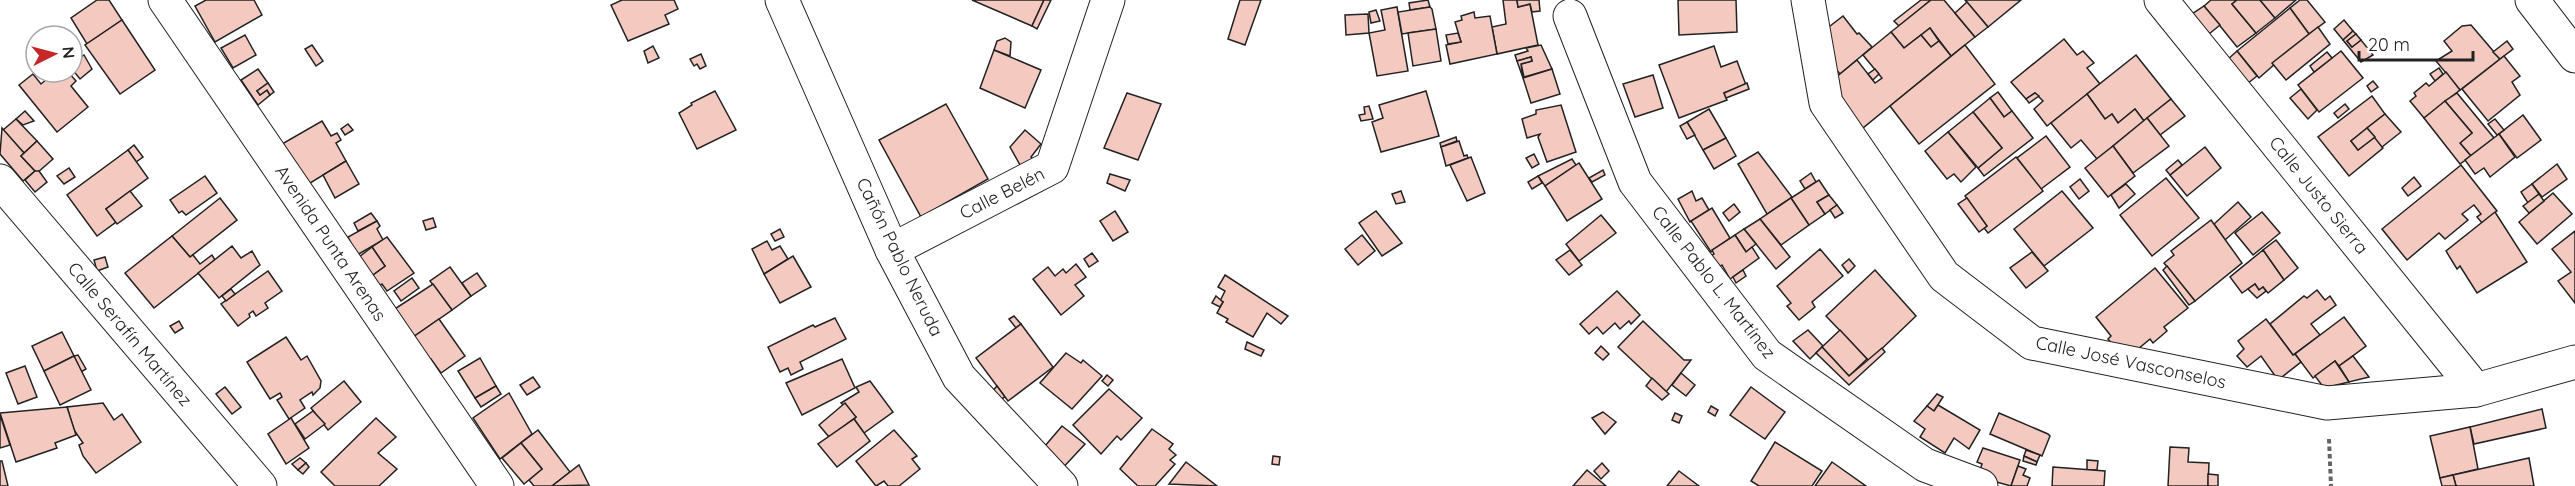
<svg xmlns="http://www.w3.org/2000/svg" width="2575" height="486" font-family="Quicksand,sans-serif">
<rect width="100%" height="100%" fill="#fff"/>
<g fill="#f3c9c0" stroke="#222" stroke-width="1.5">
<polygon points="97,0 109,0 122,20 87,44 71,18"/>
<polygon points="206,0 254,0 262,15 215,42 195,6"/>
<polygon points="622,0 674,0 678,9 665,15 669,24 628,41 611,5"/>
<polygon points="972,0 1044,0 1032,26"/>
<polygon points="1044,0 1051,0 1037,29 1032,26"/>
<polygon points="1240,0 1261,0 1245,45 1228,39"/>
<polygon points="1428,0 1430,7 1410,10 1409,3"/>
<polygon points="1503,0 1517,0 1518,7 1530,4 1538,45 1497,54 1492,27 1506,24"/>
<polygon points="1517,0 1539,0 1540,11 1532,12 1530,4 1518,7"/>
<polygon points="1678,0 1736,0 1737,32 1679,35"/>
<polygon points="1921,0 1931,0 1899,26 1894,21"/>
<polygon points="1931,0 1944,0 1975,37 1951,56 1930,28 1904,48 1891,32"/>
<polygon points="1965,0 2021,0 1988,27"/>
<polygon points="2211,0 2237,0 2232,4 2256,33 2237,47 2204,6"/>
<polygon points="2237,0 2260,0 2275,18 2256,33 2232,4"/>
<polygon points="2260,0 2296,0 2275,18"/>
<polygon points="2300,0 2307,0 2325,22 2309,34 2290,8"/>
<polygon points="1967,2 1988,27 1975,37 1955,13"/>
<polygon points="2204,6 2220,25 2209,34 2192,14"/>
<polygon points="1397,7 1408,71 1377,76 1369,33 1385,30 1381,10"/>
<polygon points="1430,7 1432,9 1436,29 1402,34 1398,12"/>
<polygon points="2290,8 2309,34 2259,78 2237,51"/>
<polygon points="1376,10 1380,21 1371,23 1369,12"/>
<polygon points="1474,12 1475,18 1490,16 1497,54 1450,64 1446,45 1461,42 1455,22 1462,20 1461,16"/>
<polygon points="1368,14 1369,33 1346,35 1345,15"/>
<polygon points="1843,16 1857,34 1859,33 1872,47 1840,74 1812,40"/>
<polygon points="122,20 155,70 120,94 85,45"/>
<polygon points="2344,20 2353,31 2343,40 2334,29"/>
<polygon points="2471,25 2500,59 2460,90 2436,61 2452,51 2444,41 2462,26"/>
<polygon points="2318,27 2330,44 2286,80 2272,63"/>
<polygon points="1930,28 1939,41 1931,47 1921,35"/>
<polygon points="1436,29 1441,61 1413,66 1408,33"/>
<polygon points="2353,31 2356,34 2347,41 2352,47 2361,40 2373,55 2361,62 2343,40"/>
<polygon points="1891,32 1904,48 1921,35 1931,47 1939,41 1951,56 1858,132 1829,83 1857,60 1875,83 1882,78 1863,55"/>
<polygon points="1458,33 1461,42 1448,44 1446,35"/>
<polygon points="2356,34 2361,40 2352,47 2347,41"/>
<polygon points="245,35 256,55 233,68 221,48"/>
<polygon points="1005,38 1011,42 1010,56 994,50 997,41"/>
<polygon points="2064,39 2077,55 2083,51 2094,63 2087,68 2100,84 2047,126 2034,109 2043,101 2035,93 2026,99 2011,82"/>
<polygon points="2507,41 2513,49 2500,59 2493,52"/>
<polygon points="312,45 323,61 316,66 305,49"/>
<polygon points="1541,45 1552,69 1524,77 1521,64 1532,61 1531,57 1517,61 1515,55 1528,51 1526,48"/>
<polygon points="1965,45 1995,84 1919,144 1890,106"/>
<polygon points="653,46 659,58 648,63 644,51"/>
<polygon points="1714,46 1721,67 1737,61 1746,85 1724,93 1727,100 1679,118 1659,65"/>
<polygon points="994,50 1041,70 1025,108 980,88"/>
<polygon points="2237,51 2257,76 2247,84 2227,60"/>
<polygon points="2341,51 2363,78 2319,112 2298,85"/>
<polygon points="2327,52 2332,58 2314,72 2310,66"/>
<polygon points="701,54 706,66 700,69 697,64 694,66 690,59"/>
<polygon points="84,55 92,69 80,79 72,69 72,63"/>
<polygon points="2136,55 2171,99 2144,121 2135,109 2118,123 2112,114 2105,119 2087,94"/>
<polygon points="2504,56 2520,76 2512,82 2520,95 2488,121 2462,89"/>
<polygon points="1531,57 1532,61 1521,64 1523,78 1517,61"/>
<polygon points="2439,68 2443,74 2435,81 2430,74"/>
<polygon points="258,69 268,83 257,91 260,95 267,90 270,95 258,105 241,80"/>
<polygon points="1552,69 1560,94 1531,103 1523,78"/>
<polygon points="1875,69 1879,74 1873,80 1868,74"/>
<polygon points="55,72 68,72 76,81 71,86 88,107 57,132 19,85 33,74 41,84"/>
<polygon points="2446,72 2460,90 2424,118 2410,101 2416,96 2414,93 2426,83 2429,86"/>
<polygon points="1653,75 1663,108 1635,117 1623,84"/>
<polygon points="2373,81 2378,87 2371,92 2367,86"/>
<polygon points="268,83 274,92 270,95 267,90 260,95 257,91"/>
<polygon points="1747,83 1749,89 1726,98 1724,93"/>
<polygon points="2301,89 2317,110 2308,119 2290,98"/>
<polygon points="715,91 736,130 697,149 679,113 692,105 691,103"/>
<polygon points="1426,91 1439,136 1381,152 1372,122 1383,118 1379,105"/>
<polygon points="1998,92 2012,111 2004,117 1990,98"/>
<polygon points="1127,93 1161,104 1138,160 1104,148"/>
<polygon points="2035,93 2039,96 2029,103 2026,99"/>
<polygon points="2457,93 2494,138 2471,156 2460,143 2472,133 2445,101"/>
<polygon points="2087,94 2105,119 2112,114 2118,123 2135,109 2144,121 2097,159 2081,140 2071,148 2051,123"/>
<polygon points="2372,96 2385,114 2351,141 2358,150 2375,137 2383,148 2349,176 2318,137"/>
<polygon points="1990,98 2004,117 2012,111 2033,138 1984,176 1978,168 2002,148 1973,112"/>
<polygon points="2171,99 2185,116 2160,135 2147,118"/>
<polygon points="2445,101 2472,133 2460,143 2471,156 2460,164 2424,118"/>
<polygon points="946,104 988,179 921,217 879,140"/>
<polygon points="2345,104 2349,109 2338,118 2334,113"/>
<polygon points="1561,105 1576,152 1547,162 1538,137 1540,134 1527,138 1522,119 1536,114 1536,110"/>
<polygon points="1369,106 1373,119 1361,121 1359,115 1365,114 1364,107"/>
<polygon points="1709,109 1726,138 1703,150 1687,122"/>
<polygon points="25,111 34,121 23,125 16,119"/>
<polygon points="1973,112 2002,148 1978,168 1948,132"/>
<polygon points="2385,114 2401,132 2382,147 2367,128"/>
<polygon points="2523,115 2541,140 2517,158 2499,134"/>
<polygon points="2147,118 2169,146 2133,173 2113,146"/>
<polygon points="16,119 37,141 24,153 3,130"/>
<polygon points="2495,119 2504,130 2497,135 2488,124"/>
<polygon points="322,121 331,136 337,133 341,140 336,143 346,161 307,185 282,144"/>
<polygon points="1687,122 1695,135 1687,139 1680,126"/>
<polygon points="348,124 353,130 345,135 341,129"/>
<polygon points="2,128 24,153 21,156 35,171 23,181 0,154"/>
<polygon points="2367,128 2375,137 2358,150 2351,141"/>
<polygon points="1025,130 1041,144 1031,157 1033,159 1024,172 1010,147"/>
<polygon points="1948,132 1976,167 1961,182 1954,174 1947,179 1925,151"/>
<polygon points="2499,134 2515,157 2490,177 2484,168 2475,174 2465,160"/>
<polygon points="2046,136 2070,167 2041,189 2017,158"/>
<polygon points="1456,137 1457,141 1441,147 1440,143"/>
<polygon points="1726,138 1736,156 1714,169 1703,150"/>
<polygon points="37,141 53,159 37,173 21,156"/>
<polygon points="1459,141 1464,156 1467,155 1468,158 1446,166 1441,147"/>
<polygon points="134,145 143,157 136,162 128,150"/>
<polygon points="2113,146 2135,176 2108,197 2085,168"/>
<polygon points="2205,147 2221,168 2187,196 2170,175"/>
<polygon points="128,150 148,178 106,209 116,222 97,236 67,195"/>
<polygon points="1758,152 1792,197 1767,214 1738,164"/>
<polygon points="1534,154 1539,164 1532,168 1526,158"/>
<polygon points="1471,157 1485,193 1467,201 1450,165"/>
<polygon points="2016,157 2043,191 1988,233 1984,228 1987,226 1965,196"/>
<polygon points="1572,159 1576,165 1545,186 1538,176"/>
<polygon points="2178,160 2182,165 2170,175 2166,170"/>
<polygon points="346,161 359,184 335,198 323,175"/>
<polygon points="1579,163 1602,199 1567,221 1545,186"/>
<polygon points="2557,164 2567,179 2542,197 2532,184"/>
<polygon points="2461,165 2497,211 2482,223 2477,217 2481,214 2474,205 2462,214 2468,220 2445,239 2439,233 2407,260 2382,229"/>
<polygon points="69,168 75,177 64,184 57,176"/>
<polygon points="1603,170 1605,175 1592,182 1589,178"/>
<polygon points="35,171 39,171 47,182 35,192 25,180"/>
<polygon points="1811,173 1816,182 1805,189 1800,181"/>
<polygon points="1110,174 1130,180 1125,191 1107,183"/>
<polygon points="205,176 217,193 186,215 182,211 179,213 170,200"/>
<polygon points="1538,176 1542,183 1532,189 1528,182"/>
<polygon points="2414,177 2421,186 2408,196 2402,188"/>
<polygon points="2166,178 2199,218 2152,256 2120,215"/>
<polygon points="2080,179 2089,191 2079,199 2070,187"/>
<polygon points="1819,180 1829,195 1817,202 1825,214 1809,225 1791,198"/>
<polygon points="2126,184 2135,194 2119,208 2111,195"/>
<polygon points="2532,184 2539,194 2528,203 2521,192"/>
<polygon points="130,191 142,206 117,224 106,209"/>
<polygon points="1401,191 1405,202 1396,204 1392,194"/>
<polygon points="1692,191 1696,201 1702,198 1709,210 1690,222 1678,199"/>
<polygon points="2062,191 2093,228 2044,266 2014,229"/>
<polygon points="2553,193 2572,214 2537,244 2519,222"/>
<polygon points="2539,194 2544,201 2529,213 2523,206"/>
<polygon points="1829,195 1837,205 1825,214 1817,202"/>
<polygon points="220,198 237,220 190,257 172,236"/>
<polygon points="1791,198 1809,225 1781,245 1760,219"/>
<polygon points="1967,198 1987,226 1979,232 1958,204"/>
<polygon points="2238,202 2251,217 2225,240 2214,224"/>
<polygon points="1734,204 1740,212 1729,221 1723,213"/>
<polygon points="1837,205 1843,213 1835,218 1830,210"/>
<polygon points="1712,208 1730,238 1711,252 1691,221"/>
<polygon points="1115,211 1128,232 1113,241 1100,221"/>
<polygon points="1376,211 1402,243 1382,256 1359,223"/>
<polygon points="2262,212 2280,233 2253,255 2235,233"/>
<polygon points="2495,212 2527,262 2477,293 2460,266 2457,269 2446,251"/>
<polygon points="371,213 377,221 358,231 354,223"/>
<polygon points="1601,215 1616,233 1579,261 1566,244"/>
<polygon points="433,218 436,227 426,230 423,221"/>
<polygon points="1760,219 1790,257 1776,269 1744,229"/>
<polygon points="2211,220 2242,263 2195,301 2164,263 2174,255 2171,251"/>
<polygon points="377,221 380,226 377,229 383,240 357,255 348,237"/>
<polygon points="780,229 784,237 775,241 771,234"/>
<polygon points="1744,229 1756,244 1746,252 1735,235"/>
<polygon points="2575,231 2575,303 2558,281 2571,272 2552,249"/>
<polygon points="1362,235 1375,251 1358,265 1345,249"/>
<polygon points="1735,235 1746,252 1752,247 1759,258 1730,279 1722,265 1716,269 1709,257 1714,254 1712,250"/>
<polygon points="172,236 190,257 193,255 200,264 212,255 215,260 154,308 125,273"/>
<polygon points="387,237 414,273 387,291 382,284 372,290 366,280 385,266 372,247"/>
<polygon points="2276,240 2298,268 2284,280 2263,250"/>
<polygon points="767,241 772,250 780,246 788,259 764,274 752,249"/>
<polygon points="232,246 241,258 252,251 260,265 219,298 198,273"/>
<polygon points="372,247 385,266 366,280 355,260"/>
<polygon points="1820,249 1843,276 1812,302 1815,307 1799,320 1787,306 1791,303 1777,286"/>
<polygon points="1570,250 1582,265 1569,275 1556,260"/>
<polygon points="2263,250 2284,280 2268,293 2263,287 2259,290 2255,284 2242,293 2230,277"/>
<polygon points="2032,252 2048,271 2026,288 2010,268"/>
<polygon points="1092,253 1098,261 1089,267 1084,259"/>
<polygon points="793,256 811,287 780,303 764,274"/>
<polygon points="105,257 108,267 97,271 94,260"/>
<polygon points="1849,259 1855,266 1848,273 1842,265"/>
<polygon points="1076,264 1086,277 1075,285 1084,296 1061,315 1033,279 1048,267 1055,276 1063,269 1066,273"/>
<polygon points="2167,266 2195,301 2189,305 2163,270"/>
<polygon points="450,267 471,296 452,310 430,281"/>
<polygon points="2155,268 2188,308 2164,327 2167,331 2153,343 2150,339 2132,354 2123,357 2108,339 2111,336 2096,317"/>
<polygon points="1743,270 1746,276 1736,283 1733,277"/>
<polygon points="1875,270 1916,316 1869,361 1826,316"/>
<polygon points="268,271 282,291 265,303 268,308 256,316 253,311 249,314 250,317 238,326 221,304"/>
<polygon points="477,273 486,286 471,296 462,283"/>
<polygon points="1225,275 1288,316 1281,324 1267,313 1253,337 1226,322 1228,319 1217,313 1223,302 1220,301 1225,291 1218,287"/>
<polygon points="412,278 419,288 401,301 394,291"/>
<polygon points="433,284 452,310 406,342 387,314"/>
<polygon points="2255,284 2259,290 2263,287 2266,291 2257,298 2248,289"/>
<polygon points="231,289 235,294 226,301 222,296"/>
<polygon points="2317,290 2325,300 2330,296 2336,305 2311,324 2320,335 2293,355 2270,324 2304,296 2307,298"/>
<polygon points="1617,291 1640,315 1631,324 1629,321 1620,329 1615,323 1603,334 1597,327 1589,334 1580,324"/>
<polygon points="1216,296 1223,302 1220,307 1212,303"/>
<polygon points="1014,316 1021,324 1016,328 1009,319"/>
<polygon points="2344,317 2366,346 2339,366 2335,361 2313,378 2295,354"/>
<polygon points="835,318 846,339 800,362 803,369 791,375 788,368 780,372 768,347 813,325 815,327"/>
<polygon points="439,319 465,356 441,373 431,359 422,365 406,342"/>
<polygon points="2266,319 2293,355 2295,354 2301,362 2278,380 2261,356 2247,367 2237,356 2244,349 2238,341"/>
<polygon points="179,321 183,328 175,333 170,326"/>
<polygon points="1643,321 1684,360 1691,360 1666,392 1618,347"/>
<polygon points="1021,324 1053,367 1008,401 976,358"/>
<polygon points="1808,330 1823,346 1810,359 1793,341"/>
<polygon points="1840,330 1867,359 1849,376 1822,347"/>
<polygon points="62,332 74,356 44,371 32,346"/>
<polygon points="286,337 301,360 307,356 321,381 320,388 313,395 312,392 300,400 305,408 289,419 277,400 282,397 280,393 270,399 247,362"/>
<polygon points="1247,342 1264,350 1261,356 1245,349"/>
<polygon points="1601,346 1609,354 1603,360 1595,353"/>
<polygon points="1822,347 1849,376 1882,348 1885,352 1849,385 1816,353"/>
<polygon points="1066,353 1081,363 1083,360 1102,376 1072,409 1040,383"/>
<polygon points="78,355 86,369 81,372 74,356"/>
<polygon points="74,356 91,390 60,405 44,371"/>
<polygon points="2353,356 2369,377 2349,382 2339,366"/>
<polygon points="480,358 496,386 475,398 458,371"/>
<polygon points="842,359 855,388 802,415 786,383"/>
<polygon points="2335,361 2349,382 2324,388 2315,376"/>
<polygon points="25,366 37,397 18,404 6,373"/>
<polygon points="1681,373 1695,385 1686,396 1672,385"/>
<polygon points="1107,375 1113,380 1108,386 1102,381"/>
<polygon points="533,377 540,387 527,395 520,385"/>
<polygon points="1652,378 1669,394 1662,400 1646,386"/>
<polygon points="344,381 361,402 328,430 311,408"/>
<polygon points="870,381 893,412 864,433 854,419 856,417 841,403 859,392 856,387"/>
<polygon points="496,386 501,394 481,407 475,398"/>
<polygon points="997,386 1005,397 996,402 989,395"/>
<polygon points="225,387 241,407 232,414 216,394"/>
<polygon points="1751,387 1785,412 1765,439 1730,415"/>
<polygon points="1109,389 1142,418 1121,440 1117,436 1101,454 1073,425"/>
<polygon points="509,393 532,434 500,459 473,418"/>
<polygon points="1937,394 1943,397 1934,411 1927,406"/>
<polygon points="103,403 114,420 122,414 141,442 96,473 83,456 79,445 83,443 74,430 67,407"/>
<polygon points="845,403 856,417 829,437 819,425"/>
<polygon points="1938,405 1980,430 1969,449 1954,438 1945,453 1920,437 1925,429 1914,421 1927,406 1934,411"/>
<polygon points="1711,406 1718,410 1715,416 1708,412"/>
<polygon points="67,407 76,435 55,443 57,448 16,462 0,413"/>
<polygon points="2542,409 2546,428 2474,444 2470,427"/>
<polygon points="313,411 325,424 305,439 295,424"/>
<polygon points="1603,412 1616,422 1605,434 1592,418"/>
<polygon points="1675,413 1682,416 1679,423 1672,420"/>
<polygon points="1999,413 2048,434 2050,436 2042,456 1990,434"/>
<polygon points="0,415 10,445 0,448"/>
<polygon points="291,418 309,448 286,464 268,434"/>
<polygon points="376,418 396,437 378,453 397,469 379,486 335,486 321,472"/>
<polygon points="854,419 870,441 837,467 818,444"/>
<polygon points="1062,426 1085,444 1059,472 1039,453"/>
<polygon points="2470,427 2478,469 2440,478 2430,436"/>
<polygon points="1152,429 1173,444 1169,449 1176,455 1170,460 1175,464 1155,486 1138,486 1120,469"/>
<polygon points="538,430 570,472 552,486 534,486 529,480 542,469 521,443"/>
<polygon points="894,430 917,456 912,459 920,469 899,486 888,486 884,481 876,486 856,461"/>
<polygon points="1775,442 1822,471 1812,486 1759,486 1751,481"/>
<polygon points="521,443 542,469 524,484 502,458"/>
<polygon points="2170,447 2189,448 2188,462 2209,463 2208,486 2168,486"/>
<polygon points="1983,448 2020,460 2011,486 1978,477 1982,464 1977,462"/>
<polygon points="2026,450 2040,455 2037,462 2024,456"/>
<polygon points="1273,456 1280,457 1279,465 1272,464"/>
<polygon points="2024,456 2037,462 2036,465 2023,461"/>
<polygon points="300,458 306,463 298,470 292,464"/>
<polygon points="2529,458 2534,486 2456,486 2453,475"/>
<polygon points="2087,460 2098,461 2097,470 2087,470"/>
<polygon points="0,461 2,461 8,486 0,486"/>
<polygon points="1186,462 1217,486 1169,484"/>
<polygon points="1832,462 1866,486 1815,486"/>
<polygon points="306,463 309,467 303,474 298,470"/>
<polygon points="1602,463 1609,471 1601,479 1594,471"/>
<polygon points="579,465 589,485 552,486"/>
<polygon points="2018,466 2026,469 2023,475 2030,478 2027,486 2011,486"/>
<polygon points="2053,467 2105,471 2104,486 2052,486"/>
<polygon points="1587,470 1606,486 1573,486"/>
<polygon points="1679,471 1699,486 1667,486"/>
<polygon points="2208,474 2218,475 2218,486 2208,486"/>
<polygon points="2453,475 2456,486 2442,486 2440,478"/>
</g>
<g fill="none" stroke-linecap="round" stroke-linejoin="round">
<defs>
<g id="minor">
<polyline points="165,0 497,486"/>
<polyline points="782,0 892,250 959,377 1061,486"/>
<polyline points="1808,0 1826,103 1944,276 2032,343 2327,403 2476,390 2575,362"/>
<polyline points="2161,0 2476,390"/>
<polyline points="2532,0 2575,56"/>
<polyline points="1570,16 1635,182 1767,355 1925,465 1981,486"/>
<polyline points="0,181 260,486"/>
<polyline points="892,250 1052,167 1108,0"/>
</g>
</defs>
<use href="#minor" stroke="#222" stroke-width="35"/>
<polyline stroke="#646464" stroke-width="4" stroke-dasharray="4.5 3" stroke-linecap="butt" points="2329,439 2331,486"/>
<use href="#minor" stroke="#fff" stroke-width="33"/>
</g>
<g text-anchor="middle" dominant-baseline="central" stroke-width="4.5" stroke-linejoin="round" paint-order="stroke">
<g font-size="18" fill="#222" stroke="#fff">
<text transform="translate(1002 193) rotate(-27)">Calle Belén</text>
<text transform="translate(2319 195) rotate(51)">Calle Justo Sierra</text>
<text transform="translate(331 243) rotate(56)">Avenida Punta Arenas</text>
<text transform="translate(900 257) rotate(64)">Cañón Pablo Neruda</text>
<text transform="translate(1714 282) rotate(52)">Calle Pablo L. Martínez</text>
<text transform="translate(130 334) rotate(50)">Calle Serafín Martínez</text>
<text transform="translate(2131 362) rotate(12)">Calle José Vasconselos</text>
</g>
</g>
<g transform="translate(54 54) rotate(84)"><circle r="28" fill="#ffffff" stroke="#a7a7a7" stroke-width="1.5"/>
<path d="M0-4.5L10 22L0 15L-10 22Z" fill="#c62828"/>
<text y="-9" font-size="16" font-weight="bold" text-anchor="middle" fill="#222222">N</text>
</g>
<path d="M2359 51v9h114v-9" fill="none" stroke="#222222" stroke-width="3"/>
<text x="2368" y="51" font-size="18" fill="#222222" stroke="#ffffff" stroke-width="4.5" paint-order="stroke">20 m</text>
</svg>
